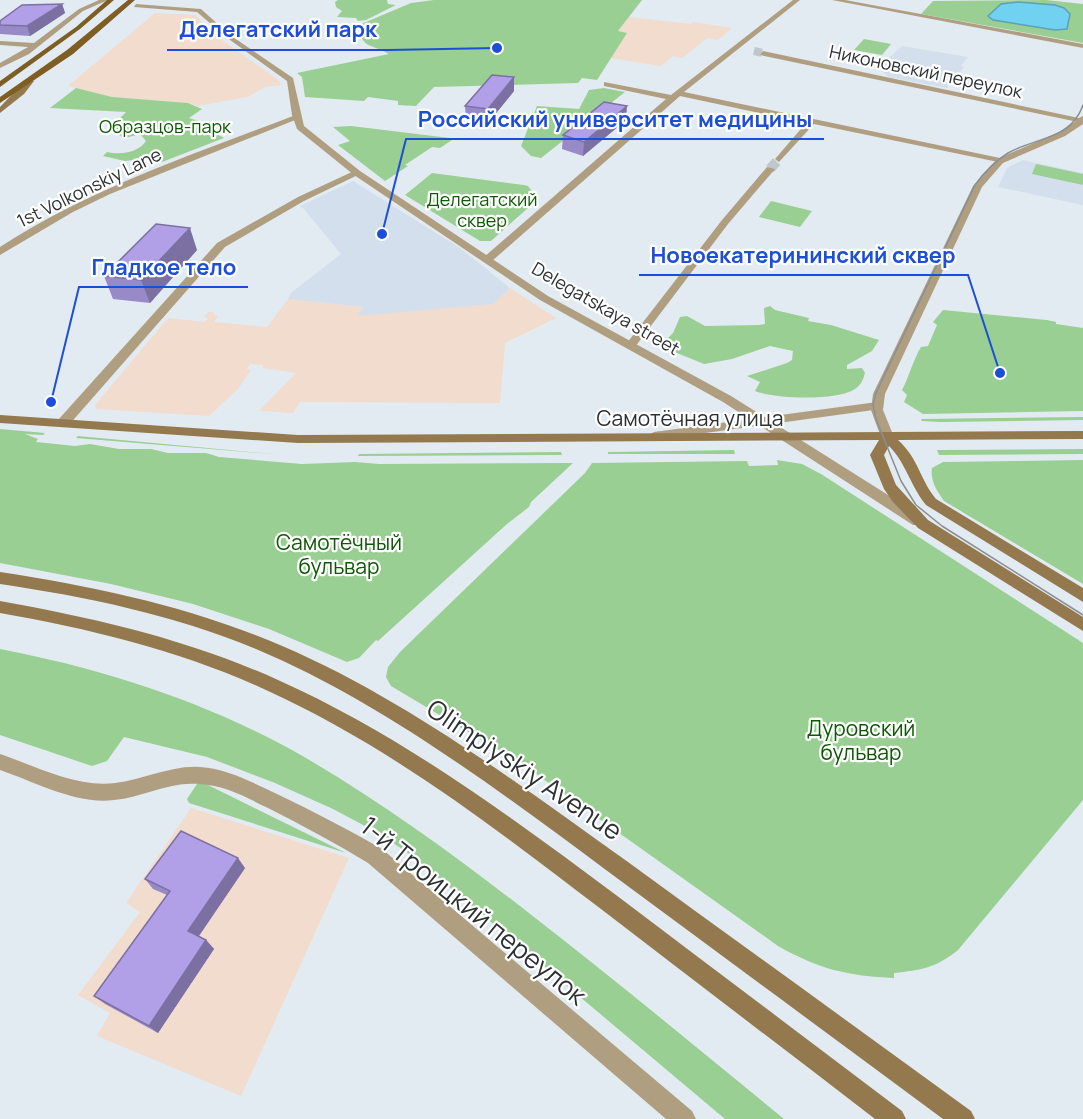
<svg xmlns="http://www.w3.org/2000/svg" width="1083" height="1119" font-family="Manrope,sans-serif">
<rect width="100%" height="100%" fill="#e3ebf2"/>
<g fill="#f1dcce">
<polygon points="155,13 196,15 212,33 277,79 282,85 266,87 247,97 198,106 188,103 112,97 68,86"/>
<polygon points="629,17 691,24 693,22 732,28 718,40 707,38 682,58 673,56 661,66 611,58 626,33 618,32"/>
<polygon points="510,288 556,318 505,343 500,403 300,402 293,413 259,411 296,373 263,368 263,365 250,364 247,369 251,370 238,389 209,416 96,409 95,405 168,318 205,322 208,318 204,317 208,312 214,312 214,315 218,316 214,322 267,327 288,299 364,307 358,315 493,304"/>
<polygon points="191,808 349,858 241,1096 97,1036 110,1013 78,995 140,912 126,903"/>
</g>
<g fill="#d3dfec">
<polygon points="902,46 968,57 961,66 964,67 947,88 889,77 878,68"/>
<polygon points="1023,160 1083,173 1083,205 998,187 1007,168"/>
<polygon points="353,181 460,248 510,288 493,304 357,316 364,307 288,299 291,293 341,254 304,209 300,206"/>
</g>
<g fill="#99cf92">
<polygon points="338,0 387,0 388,4 396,5 366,20 358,21 356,18 337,17 342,11 336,7 335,2"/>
<path d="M434,0H642L618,31L627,33L597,80L582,78L578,83L434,87L416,106L398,105V101L368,97L364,101L305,97L302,77L297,73L389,54C370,43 361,49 359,25L411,3Z"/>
<polygon points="1046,0 1083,4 1083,43 921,14 933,1"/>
<polygon points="864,39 891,44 882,55 854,50"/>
<path d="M76,88L112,97L188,103L202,109L189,118L202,122C206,132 215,132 224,138L162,162L149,158L125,161L103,156L107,152C120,155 138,153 146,141L140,134L125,138L120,136L118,132L122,129H109L126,112L50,108Z"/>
<polygon points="604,88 625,92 541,158 531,156 521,146 537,106 579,109 589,90"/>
<polygon points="351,126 450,138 452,140 440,148 432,147 405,165 408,166 385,181 338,145 350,141 333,127"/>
<polygon points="1036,164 1083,174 1083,185 1032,174"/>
<polygon points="432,173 524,185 528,186 538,199 491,241 480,241 405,195"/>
<polygon points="771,201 812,211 800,227 759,217"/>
<path d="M770,306L775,310L809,318L808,321L831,325L879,340L872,351L847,365V369L862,368L865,373C863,380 861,385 855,389C838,401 774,399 755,391L760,382L747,376L787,363L792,360L793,351L770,346L732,359L704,364L677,353L666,346L665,341L673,333L680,317L687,316L705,326L759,325L765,324L764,308Z"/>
<path d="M943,310L1047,320L1056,322V324L1083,328V411L923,414L904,402L907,395L902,390C909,377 913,360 921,347L928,346L937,325L933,322Z"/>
<polygon points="1083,417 1083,420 940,422 922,421 921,419"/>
<polygon points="0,429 45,433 43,435 25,434 38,439 36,442 75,446 90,444 119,449 151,449 168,453 206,453 219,457 302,464 355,462 379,464 573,463 531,502 529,507 507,524 378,641 376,640 359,658 347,662 269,629 193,604 111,584 0,563"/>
<polygon points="78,436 284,455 76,438"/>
<polygon points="1083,449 1083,454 939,455 937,450"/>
<polygon points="734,450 735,454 608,454 608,452"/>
<polygon points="561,452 562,455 358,456 359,454"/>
<path d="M777,460L802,464L821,474L1083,643V800L958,950C936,968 921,970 894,973V978C847,976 819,969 778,946L525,766L391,686L386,677L388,667L400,652L585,473L592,463L747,461L749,466L778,465Z"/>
<path d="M1083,460V584L944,501C937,491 930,481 932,468L943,462Z"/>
<path d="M0,649C105,669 213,704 306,758C386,805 461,860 534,917C619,983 701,1051 784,1119H725L415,858L380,834L333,809L275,783L207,757L124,737L107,761L92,766L0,735Z"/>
<polygon points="204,783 346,853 189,803 187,799 197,784"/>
</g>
<polygon fill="#70d1f1" stroke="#5ca1b8" stroke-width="1.5" points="1018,2 1055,5 1064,8 1070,14 1067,29 1055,30 993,20 988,16 1001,4"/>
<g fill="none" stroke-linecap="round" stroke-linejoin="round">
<polyline stroke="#bfc6cc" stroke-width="8" stroke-dasharray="8 4" stroke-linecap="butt" points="754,51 763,53"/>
<polyline stroke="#bfc6cc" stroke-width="10" stroke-dasharray="10 4.5" stroke-linecap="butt" points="770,169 779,159"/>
<g fill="#b09e81" fill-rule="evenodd">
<polygon points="99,0 108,0 83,11 29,54 0,68 0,63 28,47 0,45 0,41 34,43 79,9"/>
<polygon points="793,0 800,0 684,92 1000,158 1004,161 1003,163 814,124 779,162 775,159 806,123 680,96 492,261 484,261 484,257 666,99 604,86 604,82 671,95"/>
<polygon points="832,0 845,0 1083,44 1083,48"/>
<polygon points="763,51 1079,118 1083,116 1083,123 760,55"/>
<path d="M293,116L300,118L110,194L73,212L0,255V247C91,188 192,155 293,116Z"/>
<polygon points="767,167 775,169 728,224 635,347 627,347 627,343 722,220"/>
<polygon points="354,171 362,173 304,201 225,247 68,426 58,426 57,423 58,420 217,243 298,197"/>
<polygon points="877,402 881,403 883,406 881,409 654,440 647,436 654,432"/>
<path d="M0,754C35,766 77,788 115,783C143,780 171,765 200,767C228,769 251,782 277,794C313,811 347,829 382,849L692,1111L696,1119H666L368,863C335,843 302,825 268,808C245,797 225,785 199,784C170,781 143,797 114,800C77,805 35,782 0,770Z"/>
</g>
<g fill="#b09e81" fill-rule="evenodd">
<polygon points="136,4 201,9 230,35 293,78 304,126 360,171 548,296 731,396 923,517 925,521 923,525 913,525 723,402 540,300 354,175 297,129 292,115 287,81 226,37 197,12 134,7"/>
<polygon points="1079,119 1083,119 1083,124 1065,136 1003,163 982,187 885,394 883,410 894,437 892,440 882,440 871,410 873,394 973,186 997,159 1059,132"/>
</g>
<g fill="#93794d" fill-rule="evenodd">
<polygon points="27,79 34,81 24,94 0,113 0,107"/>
<path d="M0,415L298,435L1083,431V439L898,440C919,459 919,478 936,499L1083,588V602L926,505C911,487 906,463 889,446L884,455L896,485L928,520L1083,617V631L918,528L893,502L884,489L870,455L879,440L298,443L0,423Z"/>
<path d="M0,572C92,586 182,605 268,640C396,692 516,782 628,862C742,945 857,1028 971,1111L975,1119H943C831,1036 718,953 606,870C498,790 380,701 256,649C174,615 88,597 0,584Z"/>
<path d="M0,601C95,618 190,640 278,680C403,736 511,817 620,898C714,969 808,1040 902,1111L906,1119H875C784,1049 692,979 601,909C495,828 389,746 266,690C182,651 91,629 0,613Z"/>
</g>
<g fill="#7e5e23" fill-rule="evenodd">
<polygon points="107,0 114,0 80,29 0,87 0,81 76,27"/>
<polygon points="128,0 135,0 73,54 0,103 0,97 67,50"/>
</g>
<path stroke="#8a8f94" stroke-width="1.5" d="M1083,105C1071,140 1036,137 1008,153C994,162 985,171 975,185L876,393L873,405L876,419L901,481L916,505L942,526L1083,615"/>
</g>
<g fill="#988ac7">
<polygon points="62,4 65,13 30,36 0,34 0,21"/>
<polygon points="514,91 488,123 466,120 465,106"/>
<polygon points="626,120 583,156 562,149 563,135"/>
<polygon points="197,250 150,303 113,299 104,276"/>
<polygon points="245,868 199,936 206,940 214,949 158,1033 105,1004 94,996 167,895 153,889 145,879"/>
</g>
<g fill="#7c70a2">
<polygon points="62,4 65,13 30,36 27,26"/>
<polygon points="514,77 514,91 488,123 488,109"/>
<polygon points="627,106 626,120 583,156 584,142"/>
<polygon points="190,228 197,250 150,303 141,280"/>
<polygon points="238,858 245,868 196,940 188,931"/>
<polygon points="206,940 214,949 158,1033 149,1026"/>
</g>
<g fill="#b1a0e7" stroke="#7c70a2" stroke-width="1.5">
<polygon points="62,4 27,26 0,25 0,21 22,5"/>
<polygon points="492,75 514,77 488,109 465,106"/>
<polygon points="604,102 627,106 584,142 563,135"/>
<polygon points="156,224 190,228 141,280 104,276"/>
<polygon points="181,831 238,858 188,931 206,940 149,1026 94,996 170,891 145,879"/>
</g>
<g text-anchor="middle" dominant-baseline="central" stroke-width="4.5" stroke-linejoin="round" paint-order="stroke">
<g font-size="18" fill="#2d3033" stroke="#fff">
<text transform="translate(926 71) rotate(12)">Никоновский переулок</text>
<text transform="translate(89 187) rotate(-26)">1st Volkonskiy Lane</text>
<text transform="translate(606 308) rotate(30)">Delegatskaya street</text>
</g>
<g font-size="18" fill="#0c5803" stroke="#fff">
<text x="165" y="126">Образцов-парк</text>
<text x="482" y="199">Делегатский<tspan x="482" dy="21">сквер</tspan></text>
</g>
<g font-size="21" fill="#2d3033" stroke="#fff">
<text x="690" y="418">Самотёчная улица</text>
</g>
<g font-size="21" fill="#0c5803" stroke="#fff">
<text x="339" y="542">Самотёчный<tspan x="339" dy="24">бульвар</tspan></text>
<text x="861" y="728">Дуровский<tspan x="861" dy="24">бульвар</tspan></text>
</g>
<g font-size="26" fill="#2d3033" stroke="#fff">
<text transform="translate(525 769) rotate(34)">Olimpiyskiy Avenue</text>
<text transform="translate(474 910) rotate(39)">1-й Троицкий переулок</text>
</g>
</g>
<path fill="none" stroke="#1d4ed8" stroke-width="2" d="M497 48L389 50H167M382 234L406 139H824M1000 373L968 275H639M51 402L79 287H248"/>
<g fill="#1d4ed8" stroke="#fff" stroke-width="2">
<circle cx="497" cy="48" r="6"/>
<circle cx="382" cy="234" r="6"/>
<circle cx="1000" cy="373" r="6"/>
<circle cx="51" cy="402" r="6"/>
</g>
<g font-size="22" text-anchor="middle" font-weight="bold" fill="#1d4ed8" stroke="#fff" stroke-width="4.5" stroke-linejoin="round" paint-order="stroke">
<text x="278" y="37">Делегатский парк</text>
<text x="615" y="127">Российский университет медицины</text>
<text x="803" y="263">Новоекатерининский сквер</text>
<text x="164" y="275">Гладкое тело</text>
</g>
</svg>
